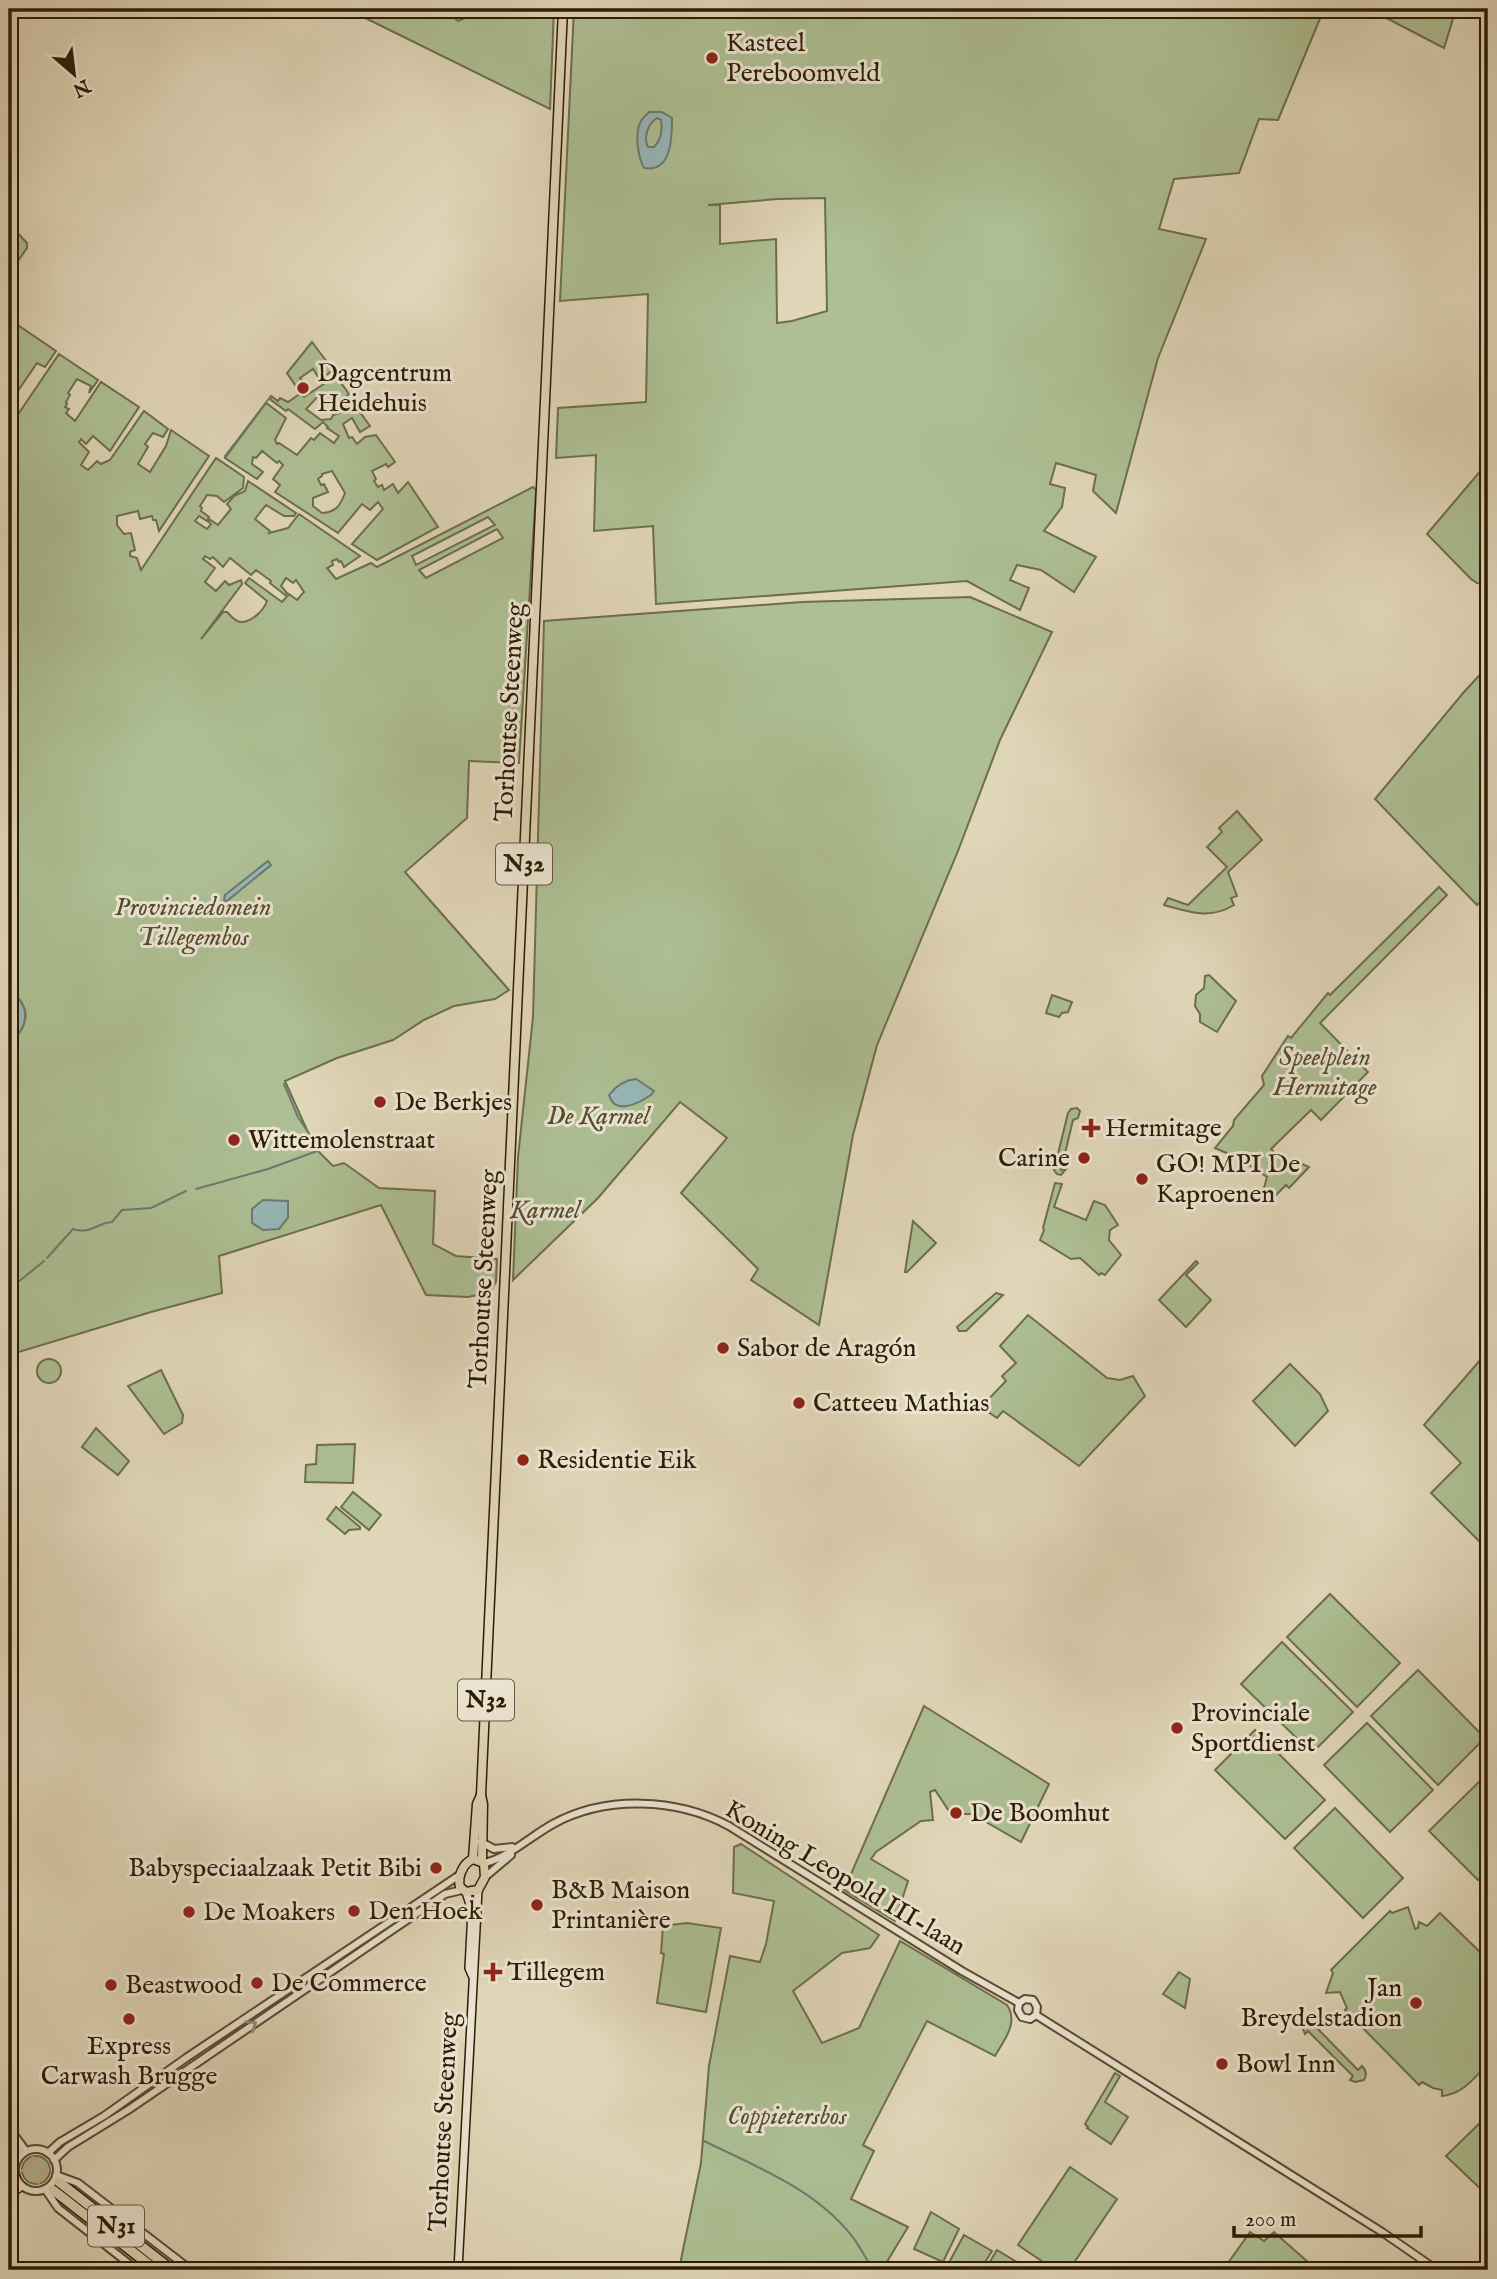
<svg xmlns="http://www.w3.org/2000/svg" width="1497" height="2279" font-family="'IM FELL English',serif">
<rect width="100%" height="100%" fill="#e0d6b8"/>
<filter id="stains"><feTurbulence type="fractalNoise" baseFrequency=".00286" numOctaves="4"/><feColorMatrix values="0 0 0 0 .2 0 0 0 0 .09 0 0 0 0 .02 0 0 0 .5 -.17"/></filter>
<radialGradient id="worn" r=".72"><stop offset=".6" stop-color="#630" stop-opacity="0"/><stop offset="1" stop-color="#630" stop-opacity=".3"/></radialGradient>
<g fill="#adbf93" stroke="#6d6e4c" stroke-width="2" fill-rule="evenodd">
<polygon points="347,9 444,9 458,21 487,9 554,9 550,109"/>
<path d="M574,9H1324L1278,120L1259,119L1239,173L1174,179L1159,229L1206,239L1158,358L1116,513L1093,491L1096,475L1056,463L1050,484L1065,488L1062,507L1044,531L1096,557L1074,592L1041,570L1017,565L1010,580L1029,588L1020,610L967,581L656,604L653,526L594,531L596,455L556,458L558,408L646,402L648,294L560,301ZM825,198L827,311L792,321L777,323L776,239L720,244V205H708L777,199Z"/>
<polygon points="1369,9 1456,9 1444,48"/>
<path d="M9,224L27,243V248L18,261L15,254L18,249C12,242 9,237 9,224Z"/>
<polygon points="9,319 56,351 45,367 37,363 9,404"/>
<polygon points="312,342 333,370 320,380 313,369 300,378 303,382 295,385 287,373"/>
<path d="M59,354L98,380L89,393L91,386L77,379L68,393L70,395L66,402L67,404L65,407L69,409L66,413L75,421L101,382L139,407L110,451L93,436L86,444L81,439L79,442L89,452L81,465L88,470L97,461L101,464L110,460L144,411L168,429L163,437L153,433L145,444L148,447L138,464L150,472L166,446L171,430L209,456L159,531L156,520H153L152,516L140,519L138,511L117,516V525L124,534L131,533L135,550L130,552V556L137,558L141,570L216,458L244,477L243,488L224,502L217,496L207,495L200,506L202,508L201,511L209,517L207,521L199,516L195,521L207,529L211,524L208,521L209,519L218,525L231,509L227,504L234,496L245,491L248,481L296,513L294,516H284L266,505L255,519L270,531L269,533L288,528L299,514L360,556L344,567L341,561L339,562L337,559L332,561L333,565L327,568L336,579L371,563L377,567L533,487L536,490L519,763L469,761L467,818L405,872L509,990L495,999L454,1006L424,1020L393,1040L337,1058L285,1081L315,1148L333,1166L344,1163L379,1188L435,1191L433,1244L456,1256L497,1259L496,1282L490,1292L468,1297L426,1295L381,1205L219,1256L222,1293L151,1312L9,1355V1043C29,1026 33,1007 9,991V407L19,413ZM488,517L495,525L416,565L412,556ZM497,529L503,538L426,578L419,570ZM205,556L210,559L213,557L223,567L230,558L251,575L256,570L271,581L270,583L285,595L287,593L281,586L286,578L293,583L296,580L304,592L297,600L289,594L282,602L249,578L245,583L267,601C264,610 252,622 241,622C235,622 231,616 227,612H223L201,639L242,584L241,580L229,585L225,581L216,591L205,582L215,568L203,559Z"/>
<path d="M336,376L349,394C342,400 337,406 329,402L332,399L322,392L306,409L321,420L331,419L333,415L340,413L341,407L351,400L370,426L360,432L352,418L343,424L349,438L352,437L357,444L365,437L376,435L395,462L388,467L386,464L372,471L376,479L374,481L378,487L382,485L384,490L393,484L398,493L408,482L438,527L377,560L352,544L383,509L378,502L370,510L362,504L338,533L275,492L280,485L273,479L283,465L279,461L277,463L262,451L256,458L253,457L252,464L263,472L257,479L225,458L266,403L286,418L275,440L277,444L279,443L297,455L311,438L314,440L320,433L334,443L339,436L327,428L328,427L323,422L315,429L288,409L286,411L271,400L270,398L271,396L278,401L280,398L288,402L301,393L304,397ZM332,471L345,493C340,506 336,512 322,513L313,506V498L328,492L324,484L321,485L318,479L322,476V474Z"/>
<polygon points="1488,462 1488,584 1477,583 1471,579 1427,534"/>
<polygon points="970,597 1052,632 1000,740 958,851 877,1045 853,1135 819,1325 751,1280 758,1269 681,1193 727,1138 680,1102 598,1198 513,1280 518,1157 533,1017 544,621 802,602"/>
<polygon points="1488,666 1488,895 1477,905 1375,799 1464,692"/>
<path d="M1237,811L1262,840L1228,872L1237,896L1231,898L1234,905C1209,920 1190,912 1164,905L1168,898L1188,905L1227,867L1207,847L1222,832L1219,828Z"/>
<polygon points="1439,887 1447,895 1320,1023 1368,1072 1321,1120 1311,1110 1271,1149 1292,1170 1300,1163 1309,1167 1289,1188 1286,1185 1269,1202 1257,1198 1264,1188 1267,1177 1238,1158 1215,1148 1233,1126 1234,1120 1264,1085 1262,1076 1288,1036 1291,1038 1328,993 1330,995"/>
<polygon points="1209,975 1236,1001 1217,1032 1200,1022 1200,1014 1195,1006 1196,995 1204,988 1205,976"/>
<polygon points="1052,995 1072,1002 1068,1012 1062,1013 1059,1017 1046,1013"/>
<polygon points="1077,1108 1080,1111 1078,1118 1073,1120 1061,1170 1066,1169 1061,1175 1057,1174 1054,1170 1068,1113 1071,1109"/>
<polygon points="1055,1183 1062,1184 1054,1207 1086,1220 1094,1201 1105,1205 1118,1225 1110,1230 1109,1240 1121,1255 1105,1275 1101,1273 1099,1275 1080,1258 1071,1259 1040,1240 1044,1230 1043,1228"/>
<polygon points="913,1221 936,1243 907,1272 905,1272"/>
<polygon points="1196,1261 1198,1263 1186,1275 1211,1300 1186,1327 1159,1300"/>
<polygon points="996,1293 1003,1295 966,1331 959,1331 957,1327"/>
<polygon points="1028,1315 1107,1378 1120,1380 1133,1376 1145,1396 1079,1466 1003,1411 997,1418 981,1407 1006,1381 1002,1376 1016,1363 1000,1346"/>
<polygon points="1488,1351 1488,1544 1485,1547 1431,1493 1461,1463 1424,1425"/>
<circle cx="49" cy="1371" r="12"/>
<polygon points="1290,1364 1320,1394 1328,1411 1295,1446 1253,1401"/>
<polygon points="161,1370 183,1415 182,1423 164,1434 128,1386"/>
<polygon points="96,1428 129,1461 118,1475 82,1447"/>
<polygon points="355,1444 353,1483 305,1482 306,1465 316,1464 317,1445"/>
<polygon points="353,1492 381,1515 369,1530 341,1507"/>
<polygon points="336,1507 360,1527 360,1529 349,1530 345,1534 327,1519"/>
<polygon points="1330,1594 1400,1663 1357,1707 1287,1637"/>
<polygon points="1282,1642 1353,1712 1312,1753 1241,1684"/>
<polygon points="1418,1670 1485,1738 1438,1785 1371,1716"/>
<polygon points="924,1706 1049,1784 1021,1842 972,1814 951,1814 935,1790 930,1792 933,1820 921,1821 876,1852 871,1859 908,1881 895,1921 844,1890"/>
<polygon points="1367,1723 1433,1790 1390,1832 1324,1765"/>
<polygon points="1255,1730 1325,1800 1285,1839 1215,1770"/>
<polygon points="1488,1773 1488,1870 1478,1880 1429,1831"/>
<polygon points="1335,1808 1403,1878 1363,1918 1294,1848"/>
<path d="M741,1844L879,1935L870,1948L842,1953L793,1991L822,2043L859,2028L900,1941L1007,2005C1019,2023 1004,2040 995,2056L927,2021L863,2145L874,2151L851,2199L908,2227L882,2270L679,2269L701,2163L709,2066L730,1956L760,1962L766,1944L774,1901L733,1893L734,1847Z"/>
<path d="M1408,1907L1415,1929L1418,1928L1419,1922L1427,1926L1440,1913L1488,1960V2064C1474,2078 1463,2094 1442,2096V2090L1433,2088L1422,2082L1419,2085L1345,2010L1347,2008L1340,1992L1326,1993L1333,1973L1331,1970L1390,1911L1392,1913Z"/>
<polygon points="687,1923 721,1928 706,2012 657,2003 664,1954 661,1953 663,1926"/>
<polygon points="1179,1972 1190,1979 1185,2008 1163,1994"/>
<polygon points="310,1979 312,1981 212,2048 212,2045"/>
<path d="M1309,2019L1317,2022L1314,2025L1358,2070L1362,2066C1366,2070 1367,2075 1364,2080L1355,2082L1350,2080L1353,2076L1308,2031L1305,2034L1302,2027Z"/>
<polygon points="1115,2073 1120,2076 1105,2102 1128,2117 1111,2144 1087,2128 1088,2127 1085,2124"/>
<polygon points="1488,2115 1488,2196 1446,2156"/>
<circle cx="36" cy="2170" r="14"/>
<polygon points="1070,2167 1117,2199 1069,2270 1055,2270 1018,2245"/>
<polygon points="931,2212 959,2229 943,2262 914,2249"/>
<polygon points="1250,2232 1264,2241 1274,2232 1317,2270 1223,2270"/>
<polygon points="964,2235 992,2251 980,2270 945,2270"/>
<polygon points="997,2250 1030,2270 985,2270"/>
</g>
<g fill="#96b7b7" stroke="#6c796f" stroke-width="2" fill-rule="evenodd">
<path d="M649,112H662L672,118C672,137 672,173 644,168C638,157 634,133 641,121C643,117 647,115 649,112ZM657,118L661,120C663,129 661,140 654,147H648C643,137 648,124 657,118Z"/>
<polygon points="268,861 271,865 227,901 224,901 225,895"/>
<path d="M9,991C32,1005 29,1028 9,1043Z"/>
<path d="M636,1079L654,1091L651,1095C639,1103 615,1116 609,1095C616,1086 625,1080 636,1079Z"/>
<polygon points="263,1200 288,1201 288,1218 279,1229 263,1230 252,1223 252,1209"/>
</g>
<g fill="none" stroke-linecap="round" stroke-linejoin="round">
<g stroke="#6c796f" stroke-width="2">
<polyline points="225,456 271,396"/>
<polyline points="196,1189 268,1169 320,1150 298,1117 284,1084"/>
<path d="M47,1258L73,1229C90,1235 97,1223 112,1222L122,1210L151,1208L186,1191"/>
<polyline points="12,1287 44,1261"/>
<polyline points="9,1289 11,1288"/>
<path d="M704,2141C755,2166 815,2189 851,2235C858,2243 863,2254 869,2263"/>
</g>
<g stroke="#bcb194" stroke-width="9" stroke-dasharray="9 4.5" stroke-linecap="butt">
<polyline points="19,2151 59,2182"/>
<polyline points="13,2159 53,2190"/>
</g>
<defs>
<g id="tertiary">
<polyline points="481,1842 494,1849 512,1847"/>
<path d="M484,1863C508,1858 531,1836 553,1824C606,1795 677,1798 729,1826L962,1971L1019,2003"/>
<polyline points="485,1877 511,1855"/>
<polyline points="1019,2003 1025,1999 1033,2000 1037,2007 1036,2015"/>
<polyline points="1019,2003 1018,2010 1022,2017 1030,2019 1036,2015"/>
<polyline points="1036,2015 1382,2232 1437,2270"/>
<polyline points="9,2128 26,2151"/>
<circle cx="36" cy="2170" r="21"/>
<polyline points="48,2153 60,2142 104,2116 186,2058 461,1874"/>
<polyline points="54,2160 68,2147 128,2110 445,1894 462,1890"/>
<polyline points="56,2175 78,2183 191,2270"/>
<polyline points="45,2189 58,2208 137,2270"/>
</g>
<g id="secondary">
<polyline points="466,1892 472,1911 469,1968 472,1975"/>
<polyline points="9,2187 16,2178"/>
<polyline points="9,2195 22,2186"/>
<polyline points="458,2270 478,1890"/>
</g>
<g id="primary">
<path d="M473,1859L484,1863L485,1877L478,1890L466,1892L460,1887C457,1877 463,1863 473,1859Z"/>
<polyline points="473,1859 477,1804 481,1795"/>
<polyline points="482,1861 483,1804 481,1795 563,9"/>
</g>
<g id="trunk">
<polyline points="9,2143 19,2151"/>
<polyline points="9,2156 13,2159"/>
<polyline points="59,2182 172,2270"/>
<polyline points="53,2190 156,2270"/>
</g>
</defs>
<use href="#tertiary" stroke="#5a4a31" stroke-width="10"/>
<use href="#secondary" stroke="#2d1c04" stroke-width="10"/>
<use href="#primary" stroke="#2d1c04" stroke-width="11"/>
<use href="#trunk" stroke="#2d1c04" stroke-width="12"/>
<use href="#tertiary" stroke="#ebe4d1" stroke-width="6"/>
<use href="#secondary" stroke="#ebe4d1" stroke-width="7"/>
<use href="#primary" stroke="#e0d6b8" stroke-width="8"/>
<use href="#trunk" stroke="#e0d6b8" stroke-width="9"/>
</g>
<defs><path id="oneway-chevron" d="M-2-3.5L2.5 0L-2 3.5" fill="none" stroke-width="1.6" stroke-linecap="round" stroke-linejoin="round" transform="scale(1.75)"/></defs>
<use stroke="#968a75" href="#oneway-chevron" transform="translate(252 2025) rotate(-34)"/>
<g fill="#8f2418" stroke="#ebe4d1" stroke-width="2.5">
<circle cx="712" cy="58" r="7"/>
<circle cx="303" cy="388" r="7"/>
<circle cx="380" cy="1102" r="7"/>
<path d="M1087.5 1117.5h7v7h7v7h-7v7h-7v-7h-7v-7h7z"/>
<circle cx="234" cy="1140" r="7"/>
<circle cx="1084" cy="1158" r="7"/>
<circle cx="1142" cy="1179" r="7"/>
<circle cx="723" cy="1348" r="7"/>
<circle cx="799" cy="1403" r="7"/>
<circle cx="523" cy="1460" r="7"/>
<circle cx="1177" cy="1728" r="7"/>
<circle cx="956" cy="1813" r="7"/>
<circle cx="436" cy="1868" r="7"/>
<circle cx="537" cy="1905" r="7"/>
<circle cx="354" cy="1911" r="7"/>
<circle cx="189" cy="1912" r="7"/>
<path d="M489.5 1961.5h7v7h7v7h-7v7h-7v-7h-7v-7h7z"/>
<circle cx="257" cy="1983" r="7"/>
<circle cx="111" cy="1985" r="7"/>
<circle cx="1416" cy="2003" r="7"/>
<circle cx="129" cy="2019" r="7"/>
<circle cx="1222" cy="2064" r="7"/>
</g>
<g text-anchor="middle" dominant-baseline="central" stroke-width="6" stroke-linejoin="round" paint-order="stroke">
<g fill="#ebe4d1" stroke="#665842" stroke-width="2">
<rect x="496" y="843.5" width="56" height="41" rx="5"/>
<rect x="458" y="1679.5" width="56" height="41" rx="5"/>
<rect x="88" y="2205.5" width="56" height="41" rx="5"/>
</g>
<g font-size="24" font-weight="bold" fill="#2d1c04">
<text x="524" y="864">N32</text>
<text x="486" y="1700">N32</text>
<text x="116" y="2226">N31</text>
</g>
<g font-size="26" fill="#2d1c04" stroke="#ebe4d1" text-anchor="start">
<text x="726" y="43">Kasteel<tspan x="726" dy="30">Pereboomveld</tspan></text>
<text x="317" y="373">Dagcentrum<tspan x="317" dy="30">Heidehuis</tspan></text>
<text x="394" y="1102">De Berkjes</text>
<text x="1105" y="1128">Hermitage</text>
<text x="248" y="1140">Wittemolenstraat</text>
<text x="1070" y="1158" text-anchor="end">Carine</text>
<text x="1156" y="1164">GO! MPI De<tspan x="1156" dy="30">Kaproenen</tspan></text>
<text x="737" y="1348">Sabor de Aragón</text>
<text x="813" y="1403">Catteeu Mathias</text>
<text x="537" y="1460">Residentie Eik</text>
<text x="1191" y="1713">Provinciale<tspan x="1191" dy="30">Sportdienst</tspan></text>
<text x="970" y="1813">De Boomhut</text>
<text x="422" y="1868" text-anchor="end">Babyspeciaalzaak Petit Bibi</text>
<text x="551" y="1890">B&amp;B Maison<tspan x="551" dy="30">Printanière</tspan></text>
<text x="368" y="1911">Den Hoek</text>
<text x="203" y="1912">De Moakers</text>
<text x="507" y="1972">Tillegem</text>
<text x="271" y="1983">De Commerce</text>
<text x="125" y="1985">Beastwood</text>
<text x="1402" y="1988" text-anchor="end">Jan<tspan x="1402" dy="30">Breydelstadion</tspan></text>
<text x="129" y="2046" text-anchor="middle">Express<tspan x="129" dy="30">Carwash Brugge</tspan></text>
<text x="1236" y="2064">Bowl Inn</text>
</g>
<g font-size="26" fill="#2d1c04" stroke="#ebe4d1">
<text transform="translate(510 712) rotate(-87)">Torhoutse Steenweg</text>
<text transform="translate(484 1279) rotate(-87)">Torhoutse Steenweg</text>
<text transform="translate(845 1878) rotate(31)">Koning Leopold III-laan</text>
<text transform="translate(444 2122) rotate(-87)">Torhoutse Steenweg</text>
</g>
<g font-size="26" font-style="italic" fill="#534d2f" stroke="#ebe4d1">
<text x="193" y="907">Provinciedomein<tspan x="193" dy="30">Tillegembos</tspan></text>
<text x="1325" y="1057">Speelplein<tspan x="1325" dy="30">Hermitage</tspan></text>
<text x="598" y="1116">De Karmel</text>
<text x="545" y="1210">Karmel</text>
<text x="787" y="2116">Coppietersbos</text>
</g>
</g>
<rect width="1497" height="2279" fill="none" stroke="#e0d6b8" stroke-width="35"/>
<rect x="10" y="10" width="1476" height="2258" fill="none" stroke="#2d1c04" stroke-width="3.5"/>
<rect x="18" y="18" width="1462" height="2244" fill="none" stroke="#2d1c04" stroke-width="2"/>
<g transform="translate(74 74) rotate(152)" stroke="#ebe4d1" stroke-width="5" paint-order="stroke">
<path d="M0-5L12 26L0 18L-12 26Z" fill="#2d1c04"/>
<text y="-10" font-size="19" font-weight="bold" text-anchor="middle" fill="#2d1c04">N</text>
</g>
<path d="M1234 2226v10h187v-10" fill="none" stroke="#2d1c04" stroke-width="3.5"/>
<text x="1245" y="2226" font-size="21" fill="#2d1c04" stroke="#ebe4d1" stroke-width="5" paint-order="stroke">200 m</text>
<rect width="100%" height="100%" filter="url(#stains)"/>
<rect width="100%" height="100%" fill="url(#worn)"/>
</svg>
